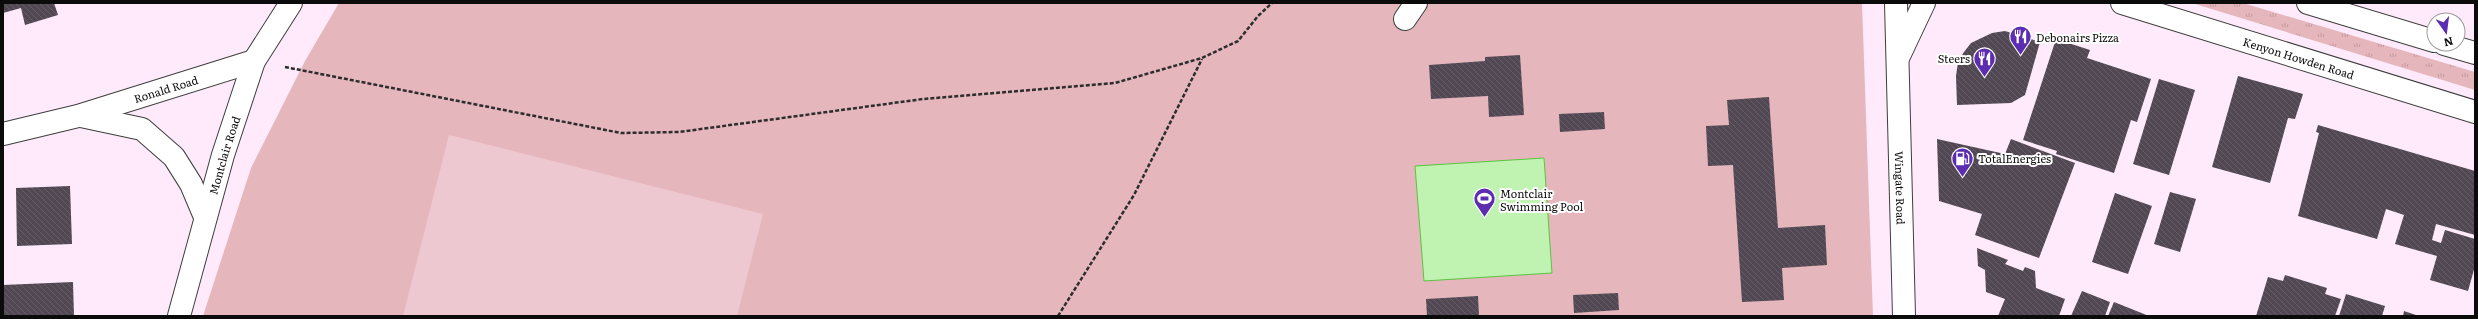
<svg xmlns="http://www.w3.org/2000/svg" width="2478" height="319" font-family="Literata,serif">
<defs>
<pattern id="grass-tufts" width="24" height="20" patternUnits="userSpaceOnUse"><rect width="24" height="20" fill="#e5b7bc"/><path d="M3 7l-1-3M5 7V3M7 7l1-3M15 17l-1-3M17 17v-4M19 17l1-3" fill="none" stroke="#c39ca0"/></pattern>
<pattern id="building-back-hatch" width="6" height="6" patternUnits="userSpaceOnUse"><rect width="6" height="6" fill="#514853"/><path d="M-1 5l2 2M0 0l6 6M5-1l2 2" fill="none" stroke="#655e67"/></pattern>
</defs>
<rect width="100%" height="100%" fill="#feeafa"/>
<polygon fill="url(#grass-tufts)" points="2192,3 2243,3 2475,72 2475,90"/>
<polygon fill="#e5b7bc" points="339,3 1862,3 1873,316 203,316 251,168 305,61"/>
<polygon fill="#edc8d1" points="449,135 763,214 737,316 403,316"/>
<polygon fill="#c0f2b2" stroke="#59c43e" points="1544,158 1552,273 1424,281 1415,166"/>
<g fill="url(#building-back-hatch)">
<polygon points="3,3 54,3 58,15 25,25 21,8 3,13"/>
<polygon points="2005,31 2040,42 2025,95 2011,103 1957,105 1956,76 1958,62 1964,52 1971,43 1992,33"/>
<polygon points="2056,39 2090,50 2087,58 2151,79 2137,122 2131,120 2114,173 2056,154 2057,151 2023,140"/>
<polygon points="1520,55 1524,115 1489,117 1488,96 1431,99 1429,65 1485,61 1485,57"/>
<polygon points="2238,76 2303,94 2295,119 2288,118 2270,183 2212,167"/>
<polygon points="2159,79 2195,90 2169,175 2133,164"/>
<polygon points="1769,97 1778,228 1825,225 1827,265 1782,268 1784,300 1742,302 1733,165 1708,166 1706,126 1729,125 1727,100"/>
<polygon points="1604,112 1605,129 1560,132 1559,114"/>
<polygon points="2318,125 2475,171 2475,235 2436,224 2432,240 2441,243 2445,230 2475,239 2475,266 2468,291 2430,280 2437,256 2395,244 2404,215 2386,209 2377,239 2298,216 2319,133 2316,132"/>
<polygon points="1937,139 2005,154 2011,139 2075,163 2039,258 1975,235 1982,214 1939,201"/>
<polygon points="70,186 72,244 17,246 16,188"/>
<polygon points="2170,192 2196,199 2180,252 2154,244"/>
<polygon points="2115,193 2152,206 2128,274 2092,262"/>
<polygon points="1977,248 2008,260 2005,264 2023,271 2025,267 2035,271 2036,288 2065,299 2059,316 1998,316 2005,299 1986,292 1985,270 1978,266"/>
<polygon points="2285,275 2327,288 2325,294 2341,299 2335,316 2256,316 2268,277 2283,281"/>
<polygon points="73,282 74,316 3,316 3,285"/>
<polygon points="2082,291 2110,302 2105,316 2071,316"/>
<polygon points="1618,293 1619,310 1574,313 1573,295"/>
<polygon points="2346,294 2385,306 2382,316 2339,316"/>
<polygon points="1478,296 1479,316 1427,316 1426,299"/>
<polygon points="2114,302 2149,316 2108,316"/>
<polygon points="2404,311 2419,316 2403,316"/>
</g>
<g fill="none" stroke-linecap="round" stroke-linejoin="round">
<defs>
<g id="minor">
<path id="s1" d="M1896,3L1904,316"/>
<path id="s2" d="M2122,3L2475,112"/>
<polyline points="2308,3 2434,41"/>
<polyline points="1405,19 1416,3"/>
<polyline points="2444,44 2475,53"/>
<polyline points="1899,56 1924,3"/>
<polyline points="81,116 142,129 174,157 191,184 205,217"/>
<path id="s3" d="M3,134L78,116L254,61"/>
<path id="s4" d="M179,316L223,155L254,61L291,3"/>
</g>
</defs>
<use href="#minor" stroke="#3e3e3e" stroke-width="24"/>
<g stroke="#2d2d2d" stroke-width="2.5" stroke-dasharray="4 2" stroke-linecap="butt">
<polyline points="285,67 621,133 679,132 923,99 1115,83 1202,58 1238,41 1258,16 1272,3"/>
<polyline points="1058,316 1134,195 1202,59"/>
</g>
<use href="#minor" stroke="#fff" stroke-width="22"/>
</g>
<defs>
<symbol id="restaurant-pin" viewBox="-11 -11 22 30"><path d="M0 17L-7.5 6A9.5 9.5 0 1 1 7.5 6Z" fill="#5c2db1" stroke="#fff"/><path d="M-5-6h1v4h1v-4h1v4h1v-4h1v5L-1.5 .5V6h-2V.5L-5-1ZM5-6V6H3V1.5H1.5Q1.5-4 5-6Z" fill="#fff"/></symbol>
<symbol id="fuel-pin" viewBox="-11 -11 22 30"><path d="M0 17L-7.5 6A9.5 9.5 0 1 1 7.5 6Z" fill="#5c2db1" stroke="#fff"/><path d="M-5.5-6h7V0h2V4h1.3V-2.5L3-4.5l.8-.8L6-3V5H2.5V1h-1V6h-7ZM-4.2-4.7v3.2H.2V-4.7Z" fill="#fff"/></symbol>
<symbol id="stadium-pin" viewBox="-11 -11 22 30"><path d="M0 17L-7.5 6A9.5 9.5 0 1 1 7.5 6Z" fill="#5c2db1" stroke="#fff"/><path d="M0-5a6.5 5 0 1 0 0 10a6.5 5 0 1 0 0-10ZM-3.5-1.8h7v3.6h-7Z" fill="#fff"/></symbol>
</defs>
<g fill-rule="evenodd">
<use href="#restaurant-pin" x="2008" y="24" width="25" height="34"/>
<use href="#restaurant-pin" x="1972" y="46" width="25" height="34"/>
<use href="#fuel-pin" x="1950" y="146" width="25" height="34"/>
<use href="#stadium-pin" x="1472" y="186" width="25" height="34"/>
</g>
<g text-anchor="middle" dominant-baseline="central" stroke-width="4" stroke-linejoin="round" paint-order="stroke">
<g font-size="11" fill="#0b0b0b" stroke="#fff" text-anchor="start">
<text x="2036" y="37">Debonairs Pizza</text>
<text x="1970" y="58" text-anchor="end">Steers</text>
<text x="1978" y="158">TotalEnergies</text>
<text x="1500" y="193">Montclair<tspan x="1500" dy="13">Swimming Pool</tspan></text>
</g>
<g font-size="11" fill="#0b0b0b" stroke="#fff">
<text stroke="none"><textPath href="#s2" startOffset="185">Kenyon Howden Road</textPath></text>
<text stroke="none"><textPath href="#s3" startOffset="169">Ronald Road</textPath></text>
<text stroke="none"><textPath href="#s4" startOffset="167">Montclair Road</textPath></text>
<text stroke="none"><textPath href="#s1" startOffset="185">Wingate Road</textPath></text>
</g>
</g>
<rect width="2478" height="319" fill="none" stroke="#0b0b0b" stroke-width="8"/>
<g transform="translate(2446 32) rotate(166)"><circle r="19" fill="#ffffff" stroke="#9d9d9d"/>
<path d="M0-3L7 15L0 10L-7 15Z" fill="#5c2db1"/>
<text y="-6" font-size="11" font-weight="bold" text-anchor="middle" fill="#0b0b0b">N</text>
</g>
</svg>
